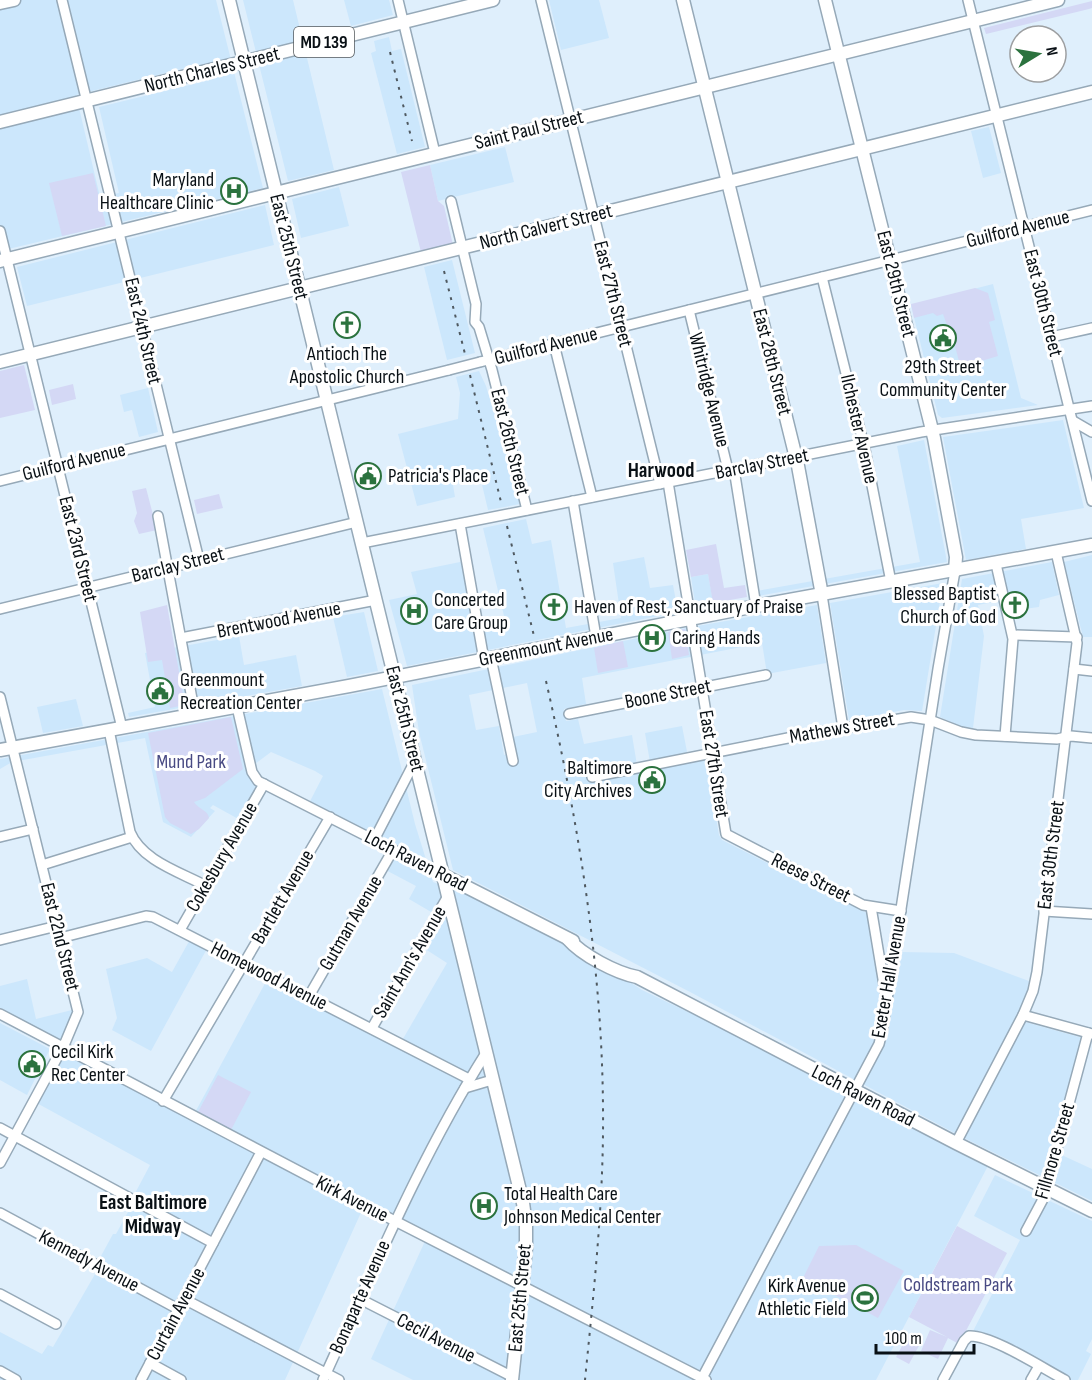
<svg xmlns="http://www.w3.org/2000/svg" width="1092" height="1380" font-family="'Sofia Sans Condensed',sans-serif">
<rect width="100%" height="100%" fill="#dfeffc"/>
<g fill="#cce7fc" fill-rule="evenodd">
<path d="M0,0H216L263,188L0,251ZM198,65L202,82L99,107L119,193L100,197L76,95Z"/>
<polygon points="243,0 293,0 334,170 288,181"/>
<polygon points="344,0 389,0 393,15 351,26"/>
<polygon points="549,0 599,0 609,38 561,50"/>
<polygon points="389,37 392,51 401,49 425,147 397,154 371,53 376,51 374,41"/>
<polygon points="989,127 1001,173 983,178 971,131"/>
<polygon points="505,147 514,182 438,201 430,165"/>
<polygon points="339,187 349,226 301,238 292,199"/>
<polygon points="265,205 274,245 27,306 17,267"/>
<polygon points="452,260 475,353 447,360 424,267"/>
<polygon points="993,284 1021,398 1038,405 942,418 938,415 911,305"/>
<polygon points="479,371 486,386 492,406 496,405 520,504 488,510 479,472 452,479 455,497 417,506 398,434 458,419 460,393 456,377"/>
<polygon points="148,388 158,432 139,437 132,410 124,412 120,395"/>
<polygon points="1063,420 1084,508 1021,519 1026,549 966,560 943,437"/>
<polygon points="924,440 947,562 758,596 757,591 920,562 897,446"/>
<polygon points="526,519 532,544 551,540 566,628 621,618 613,563 644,557 650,588 673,585 678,612 407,666 389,600 417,594 411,572 465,561 476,625 505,620 483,528"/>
<polygon points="1092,555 1092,637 1083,637 1064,562"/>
<polygon points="1052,562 1059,595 1040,600 1039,607 1001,612 998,601 978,605 984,636 973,728 960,726 940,717 962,579"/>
<polygon points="708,574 714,606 696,609 691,577"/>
<polygon points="943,583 922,711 904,710 849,720 830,603"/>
<path d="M817,605L826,663L767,674L762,643L582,678L586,704L564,709L566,721L578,719L584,744L632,735L638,771L651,768L645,733L682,726L689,762L706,759L719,835L722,840L867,913L878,976L897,979L902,952L954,953L1029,981L1028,994L1018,1020L1083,1038L1053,1151L1092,1169V1201L964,1138L692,993L453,870L419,732L412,685L686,628ZM527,683L537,732L513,737L516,752L504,755L499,726L476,730L469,695Z"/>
<polygon points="364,612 378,671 347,677 333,617"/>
<polygon points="239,636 244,665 296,655 302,686 129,717 128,713 155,707 145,653"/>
<polygon points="382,689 415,824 433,882 509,910 564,939 642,990 853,1091 990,1162 876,1380 413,1380 371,1359 426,1239 364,1206 285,1380 0,1380 0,1332 42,1354 48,1345 53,1347 98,1269 95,1267 113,1234 116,1234 134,1201 132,1199 150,1165 33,1101 60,1048 0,1014 0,986 27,979 36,1019 76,1009 61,1047 192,1118 269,976 400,1044 447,963 419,945 438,916 409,899 416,886 380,867 390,850 307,807 323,776 315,771 271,752 251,767 262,784 242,821 213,805 210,808 215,811 191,837 163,822 145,738 12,762 0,769 0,759"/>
<polygon points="76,699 83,726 43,733 37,707"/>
<polygon points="192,936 209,945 151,1051 112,1030 117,1018 106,969 147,958 172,972"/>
<polygon points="0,1023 50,1049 27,1095 0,1080"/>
<polygon points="995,1175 1092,1221 1092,1339 1086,1351 1091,1354 1078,1380 1062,1380 996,1344 970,1337 1020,1240 974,1216"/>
</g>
<g fill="#d4d8f5">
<polygon points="1092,1 1092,8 1089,9 986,34 984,28"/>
<polygon points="430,165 438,201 444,206 453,245 421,252 401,172"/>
<polygon points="93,173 106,226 62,236 49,183"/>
<polygon points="975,288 988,293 995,320 989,322 998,356 978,362 979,369 964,375 962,372 956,350 943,314 937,316 933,313 914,318 911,304"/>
<polygon points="24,365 35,410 0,418 0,371"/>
<polygon points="73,384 76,399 52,405 49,390"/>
<polygon points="146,488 157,530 139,534 134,521 137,513 132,491"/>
<polygon points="219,494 223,508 197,514 194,500"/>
<polygon points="716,544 724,588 745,585 747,597 713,603 708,574 691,577 686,550"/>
<polygon points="167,605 185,705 170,708 162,660 148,662 140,612"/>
<polygon points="685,629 689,655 672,659 668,632"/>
<polygon points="623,641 628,667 598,673 594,648"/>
<path d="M231,717L243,769L205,798L194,802C198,809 208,810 209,818L199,829L191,834L170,823L165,817L148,733Z"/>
<polygon points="218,1075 251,1092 231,1130 198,1112"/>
<polygon points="957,1226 1007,1253 959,1344 948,1338 938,1359 921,1351 930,1330 947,1337 909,1317"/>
<polygon points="856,1245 904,1271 878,1318 803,1278 819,1246"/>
<polygon points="908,1335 921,1342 909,1364 896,1357"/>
</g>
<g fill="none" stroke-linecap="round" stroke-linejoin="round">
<defs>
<g id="minor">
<polyline points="62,0 199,560"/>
<polyline points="398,0 435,153"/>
<polyline points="541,0 660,484"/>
<polyline points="968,0 1092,501"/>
<polyline points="451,201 476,304 475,322 479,327 492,370 527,510"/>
<polyline points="0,231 122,728"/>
<polyline points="822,277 865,450 891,582"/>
<polyline points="689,310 728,470"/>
<polyline points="1051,337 1092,328"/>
<polyline points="554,344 592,497"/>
<polyline points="480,362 1092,210"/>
<polyline points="1073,421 1092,432"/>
<polyline points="734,469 756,606"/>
<polyline points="0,481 449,370"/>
<polyline points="668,482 726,834 863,905 901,911"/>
<polyline points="573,501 596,637"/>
<polyline points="158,516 195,715"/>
<polyline points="460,524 484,660"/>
<polyline points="362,543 921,432 1092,406"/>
<polyline points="996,564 1013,639 1005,736"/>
<polyline points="822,595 843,728"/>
<polyline points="0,609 357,522"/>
<polyline points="1013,635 1077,637"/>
<polyline points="181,638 376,600"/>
<polyline points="491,658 513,761"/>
<polyline points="1074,669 1092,671"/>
<polyline points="0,697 78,1012 65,1043 0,1163"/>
<polyline points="237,707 252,772 258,781 443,875"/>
<polyline points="569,714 766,675"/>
<path d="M109,730L130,832C142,861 180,872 206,886"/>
<polyline points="592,777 803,735 911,717 930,720 961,732 976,735 1057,739 1071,736 1092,738"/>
<polyline points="0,837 33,829"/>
<polyline points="374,840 415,761"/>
<polyline points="42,865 132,837"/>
<polyline points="871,907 885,991"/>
<polyline points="1044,911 1092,914"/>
<polyline points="180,930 264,784"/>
<polyline points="60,938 146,916 153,917 469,1079"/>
<polyline points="0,940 57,926"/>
<polyline points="309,996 393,850"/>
<polyline points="0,1014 352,1199 706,1380"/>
<polyline points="1023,1015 1092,1034"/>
<polyline points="372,1028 448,896"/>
<polyline points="465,1088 492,1080"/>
<polyline points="163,1101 330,817"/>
<polyline points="0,1128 213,1243"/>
<polyline points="956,1143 1023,1015 1033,991 1037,972 1077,643 1056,552"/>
<polyline points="0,1213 178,1309"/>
<polyline points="1026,1231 1042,1201 1046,1189 1088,1033"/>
<polyline points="0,1294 56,1324"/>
<polyline points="184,1299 339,1380"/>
<polyline points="360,1299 513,1377"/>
<polyline points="150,1363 181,1380"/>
<polyline points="0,1371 16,1380"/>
<polyline points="141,1380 261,1152"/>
<path d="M323,1380C374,1269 421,1156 486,1053"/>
<polyline points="701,1380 879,1044 882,1032 938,669 955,571"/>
<path d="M943,1380L964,1341L969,1336C990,1334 1044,1369 1065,1380"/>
<polyline points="1031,1380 1039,1366"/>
</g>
<g id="major">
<polyline points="229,0 523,1203 526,1225 526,1248 512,1380"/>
<polyline points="683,0 798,466 822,595"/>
<polyline points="825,0 934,438 956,557 955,571"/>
<polyline points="0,3 14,0"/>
<polyline points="0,122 493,0"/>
<polyline points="0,261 1058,0"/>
<polyline points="0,362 1092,92"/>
<polyline points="0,750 349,686 756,606 1092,545"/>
<polyline points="443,875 573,941"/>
<path d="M568,939C582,955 616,973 637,977L956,1143L1092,1211"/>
</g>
</defs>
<use href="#minor" stroke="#96a9b8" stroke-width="12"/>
<use href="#major" stroke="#96a9b8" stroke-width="15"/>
<use href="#minor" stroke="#fff" stroke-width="9"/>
<use href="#major" stroke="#fff" stroke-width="12"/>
<g stroke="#4f5960" stroke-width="2" stroke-dasharray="3 6" stroke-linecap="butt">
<polyline points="390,52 412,141"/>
<polyline points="444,271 465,354"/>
<polyline points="470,375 501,502"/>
<polyline points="507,526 534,636"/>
<path d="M546,681C578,821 602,964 603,1108C604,1199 594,1289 585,1380"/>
</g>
<defs>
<polyline id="minor-bridge" points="449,370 480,362"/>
</defs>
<use href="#minor-bridge" stroke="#96a9b8" stroke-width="12" stroke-linecap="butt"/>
<use href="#minor-bridge" stroke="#fff" stroke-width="9"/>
</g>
<defs>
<symbol id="hospital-ring" viewBox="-11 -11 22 22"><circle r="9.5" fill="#fff" stroke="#2b723e" stroke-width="1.5"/><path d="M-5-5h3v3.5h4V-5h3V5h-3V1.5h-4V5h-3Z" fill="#2b723e"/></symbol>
<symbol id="church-ring" viewBox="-11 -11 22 22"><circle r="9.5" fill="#fff" stroke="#2b723e" stroke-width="1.5"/><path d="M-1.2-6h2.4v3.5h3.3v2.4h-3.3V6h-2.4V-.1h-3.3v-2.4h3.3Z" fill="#2b723e"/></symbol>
<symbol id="civic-ring" viewBox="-11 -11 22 22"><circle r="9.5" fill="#fff" stroke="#2b723e" stroke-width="1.5"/><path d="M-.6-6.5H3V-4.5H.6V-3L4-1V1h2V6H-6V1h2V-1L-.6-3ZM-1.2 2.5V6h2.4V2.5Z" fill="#2b723e"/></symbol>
<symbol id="stadium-ring" viewBox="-11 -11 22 22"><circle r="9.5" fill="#fff" stroke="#2b723e" stroke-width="1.5"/><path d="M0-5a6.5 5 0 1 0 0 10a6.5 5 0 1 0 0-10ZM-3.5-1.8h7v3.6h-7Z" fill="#2b723e"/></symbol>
</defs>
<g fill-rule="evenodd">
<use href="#hospital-ring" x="219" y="176" width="30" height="30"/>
<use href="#church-ring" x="332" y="310" width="30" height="30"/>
<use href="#civic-ring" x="928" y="323" width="30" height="30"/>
<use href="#civic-ring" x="353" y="461" width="30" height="30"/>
<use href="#church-ring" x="1000" y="590" width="30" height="30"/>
<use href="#church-ring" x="539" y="592" width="30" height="30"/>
<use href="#hospital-ring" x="399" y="596" width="30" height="30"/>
<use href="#hospital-ring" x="637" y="623" width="30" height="30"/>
<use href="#civic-ring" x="145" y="676" width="30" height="30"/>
<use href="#civic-ring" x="637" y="765" width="30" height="30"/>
<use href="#civic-ring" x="17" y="1049" width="30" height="30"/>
<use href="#hospital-ring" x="469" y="1191" width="30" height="30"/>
<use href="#stadium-ring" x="850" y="1283" width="30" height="30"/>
</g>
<g text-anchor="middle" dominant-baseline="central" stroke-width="6" stroke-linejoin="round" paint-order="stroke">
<rect fill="#fff" stroke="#53585b" stroke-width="1.5" x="294" y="27" width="60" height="30" rx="4.5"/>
<g font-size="18" font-weight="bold" fill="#091015">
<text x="324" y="42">MD 139</text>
</g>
<g font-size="20" fill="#091015" stroke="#fff">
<text transform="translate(212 70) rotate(-14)">North Charles Street</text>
<text transform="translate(529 130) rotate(-14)">Saint Paul Street</text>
<text transform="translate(546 227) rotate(-14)">North Calvert Street</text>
<text transform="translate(1018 229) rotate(-14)">Guilford Avenue</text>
<text transform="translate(289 247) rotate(76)">East 25th Street</text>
<text transform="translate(896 284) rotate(76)">East 29th Street</text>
<text transform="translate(613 294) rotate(76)">East 27th Street</text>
<text transform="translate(1043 303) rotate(76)">East 30th Street</text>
<text transform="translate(143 331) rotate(77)">East 24th Street</text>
<text transform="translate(546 346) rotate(-14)">Guilford Avenue</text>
<text transform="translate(772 362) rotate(76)">East 28th Street</text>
<text transform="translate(709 390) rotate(76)">Whitridge Avenue</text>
<text transform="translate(859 429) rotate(77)">Ilchester Avenue</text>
<text transform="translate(510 442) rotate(76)">East 26th Street</text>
<text transform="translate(74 462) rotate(-14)">Guilford Avenue</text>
<text transform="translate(762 464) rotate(-11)">Barclay Street</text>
<text transform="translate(78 549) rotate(76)">East 23rd Street</text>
<text transform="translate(178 565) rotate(-14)">Barclay Street</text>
<text transform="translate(279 620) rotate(-11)">Brentwood Avenue</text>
<text transform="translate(546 647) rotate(-11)">Greenmount Avenue</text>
<text transform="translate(668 694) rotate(-11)">Boone Street</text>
<text transform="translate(405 719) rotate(76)">East 25th Street</text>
<text transform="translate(842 728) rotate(-10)">Mathews Street</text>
<text transform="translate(714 764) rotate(81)">East 27th Street</text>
<text transform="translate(1051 855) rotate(-83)">East 30th Street</text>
<text transform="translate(222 857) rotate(-60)">Cokesbury Avenue</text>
<text transform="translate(416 861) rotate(27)">Loch Raven Road</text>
<text transform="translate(811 878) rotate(27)">Reese Street</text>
<text transform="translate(283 897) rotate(-60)">Bartlett Avenue</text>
<text transform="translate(351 923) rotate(-60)">Gutman Avenue</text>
<text transform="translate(60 937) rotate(76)">East 22nd Street</text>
<text transform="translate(410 962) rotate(-60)">Saint Ann's Avenue</text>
<text transform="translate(269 976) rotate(27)">Homewood Avenue</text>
<text transform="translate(889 977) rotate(-80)">Exeter Hall Avenue</text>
<text transform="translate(863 1096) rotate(27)">Loch Raven Road</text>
<text transform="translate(1055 1151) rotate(-74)">Fillmore Street</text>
<text transform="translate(352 1199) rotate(27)">Kirk Avenue</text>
<text transform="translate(89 1261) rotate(28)">Kennedy Avenue</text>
<text transform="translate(360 1297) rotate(-66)">Bonaparte Avenue</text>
<text transform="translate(520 1298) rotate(-85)">East 25th Street</text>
<text transform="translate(176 1314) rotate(-62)">Curtain Avenue</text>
<text transform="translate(436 1338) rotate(27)">Cecil Avenue</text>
</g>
<g font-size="20" fill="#091015" stroke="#fff" text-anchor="start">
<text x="214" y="180" text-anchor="end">Maryland<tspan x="214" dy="23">Healthcare Clinic</tspan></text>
<text x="347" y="354" text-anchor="middle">Antioch The<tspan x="347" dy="23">Apostolic Church</tspan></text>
<text x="943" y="367" text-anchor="middle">29th Street<tspan x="943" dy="23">Community Center</tspan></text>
<text x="388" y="476">Patricia's Place</text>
<text x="996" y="594" text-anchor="end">Blessed Baptist<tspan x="996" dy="23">Church of God</tspan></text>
<text x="434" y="600">Concerted<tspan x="434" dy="23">Care Group</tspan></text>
<text x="574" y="607">Haven of Rest, Sanctuary of Praise</text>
<text x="672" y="638">Caring Hands</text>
<text x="180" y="680">Greenmount<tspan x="180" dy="23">Recreation Center</tspan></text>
<text x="632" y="768" text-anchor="end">Baltimore<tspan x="632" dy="23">City Archives</tspan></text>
<text x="51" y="1052">Cecil Kirk<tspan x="51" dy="23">Rec Center</tspan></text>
<text x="504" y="1194">Total Health Care<tspan x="504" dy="23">Johnson Medical Center</tspan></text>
<text x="846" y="1286" text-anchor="end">Kirk Avenue<tspan x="846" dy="23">Athletic Field</tspan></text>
</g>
<g font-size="20" fill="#484a83" stroke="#fff">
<text x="191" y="762">Mund Park</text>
<text x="958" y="1285">Coldstream Park</text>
</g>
<g font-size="21" font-weight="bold" fill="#091015" stroke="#fff">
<text x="661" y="470">Harwood</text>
<text x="153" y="1202">East Baltimore<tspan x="153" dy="24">Midway</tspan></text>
</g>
</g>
<g transform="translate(1038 54) rotate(79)"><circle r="28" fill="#ffffff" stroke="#9d9fa1" stroke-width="1.5"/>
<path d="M0-4.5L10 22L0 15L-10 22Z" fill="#2b723e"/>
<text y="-9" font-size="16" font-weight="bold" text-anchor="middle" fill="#091015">N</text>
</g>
<path d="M876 1344v9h98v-9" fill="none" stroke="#091015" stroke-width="3"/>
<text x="885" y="1344" font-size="18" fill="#091015" stroke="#ffffff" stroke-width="4.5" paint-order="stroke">100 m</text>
</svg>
